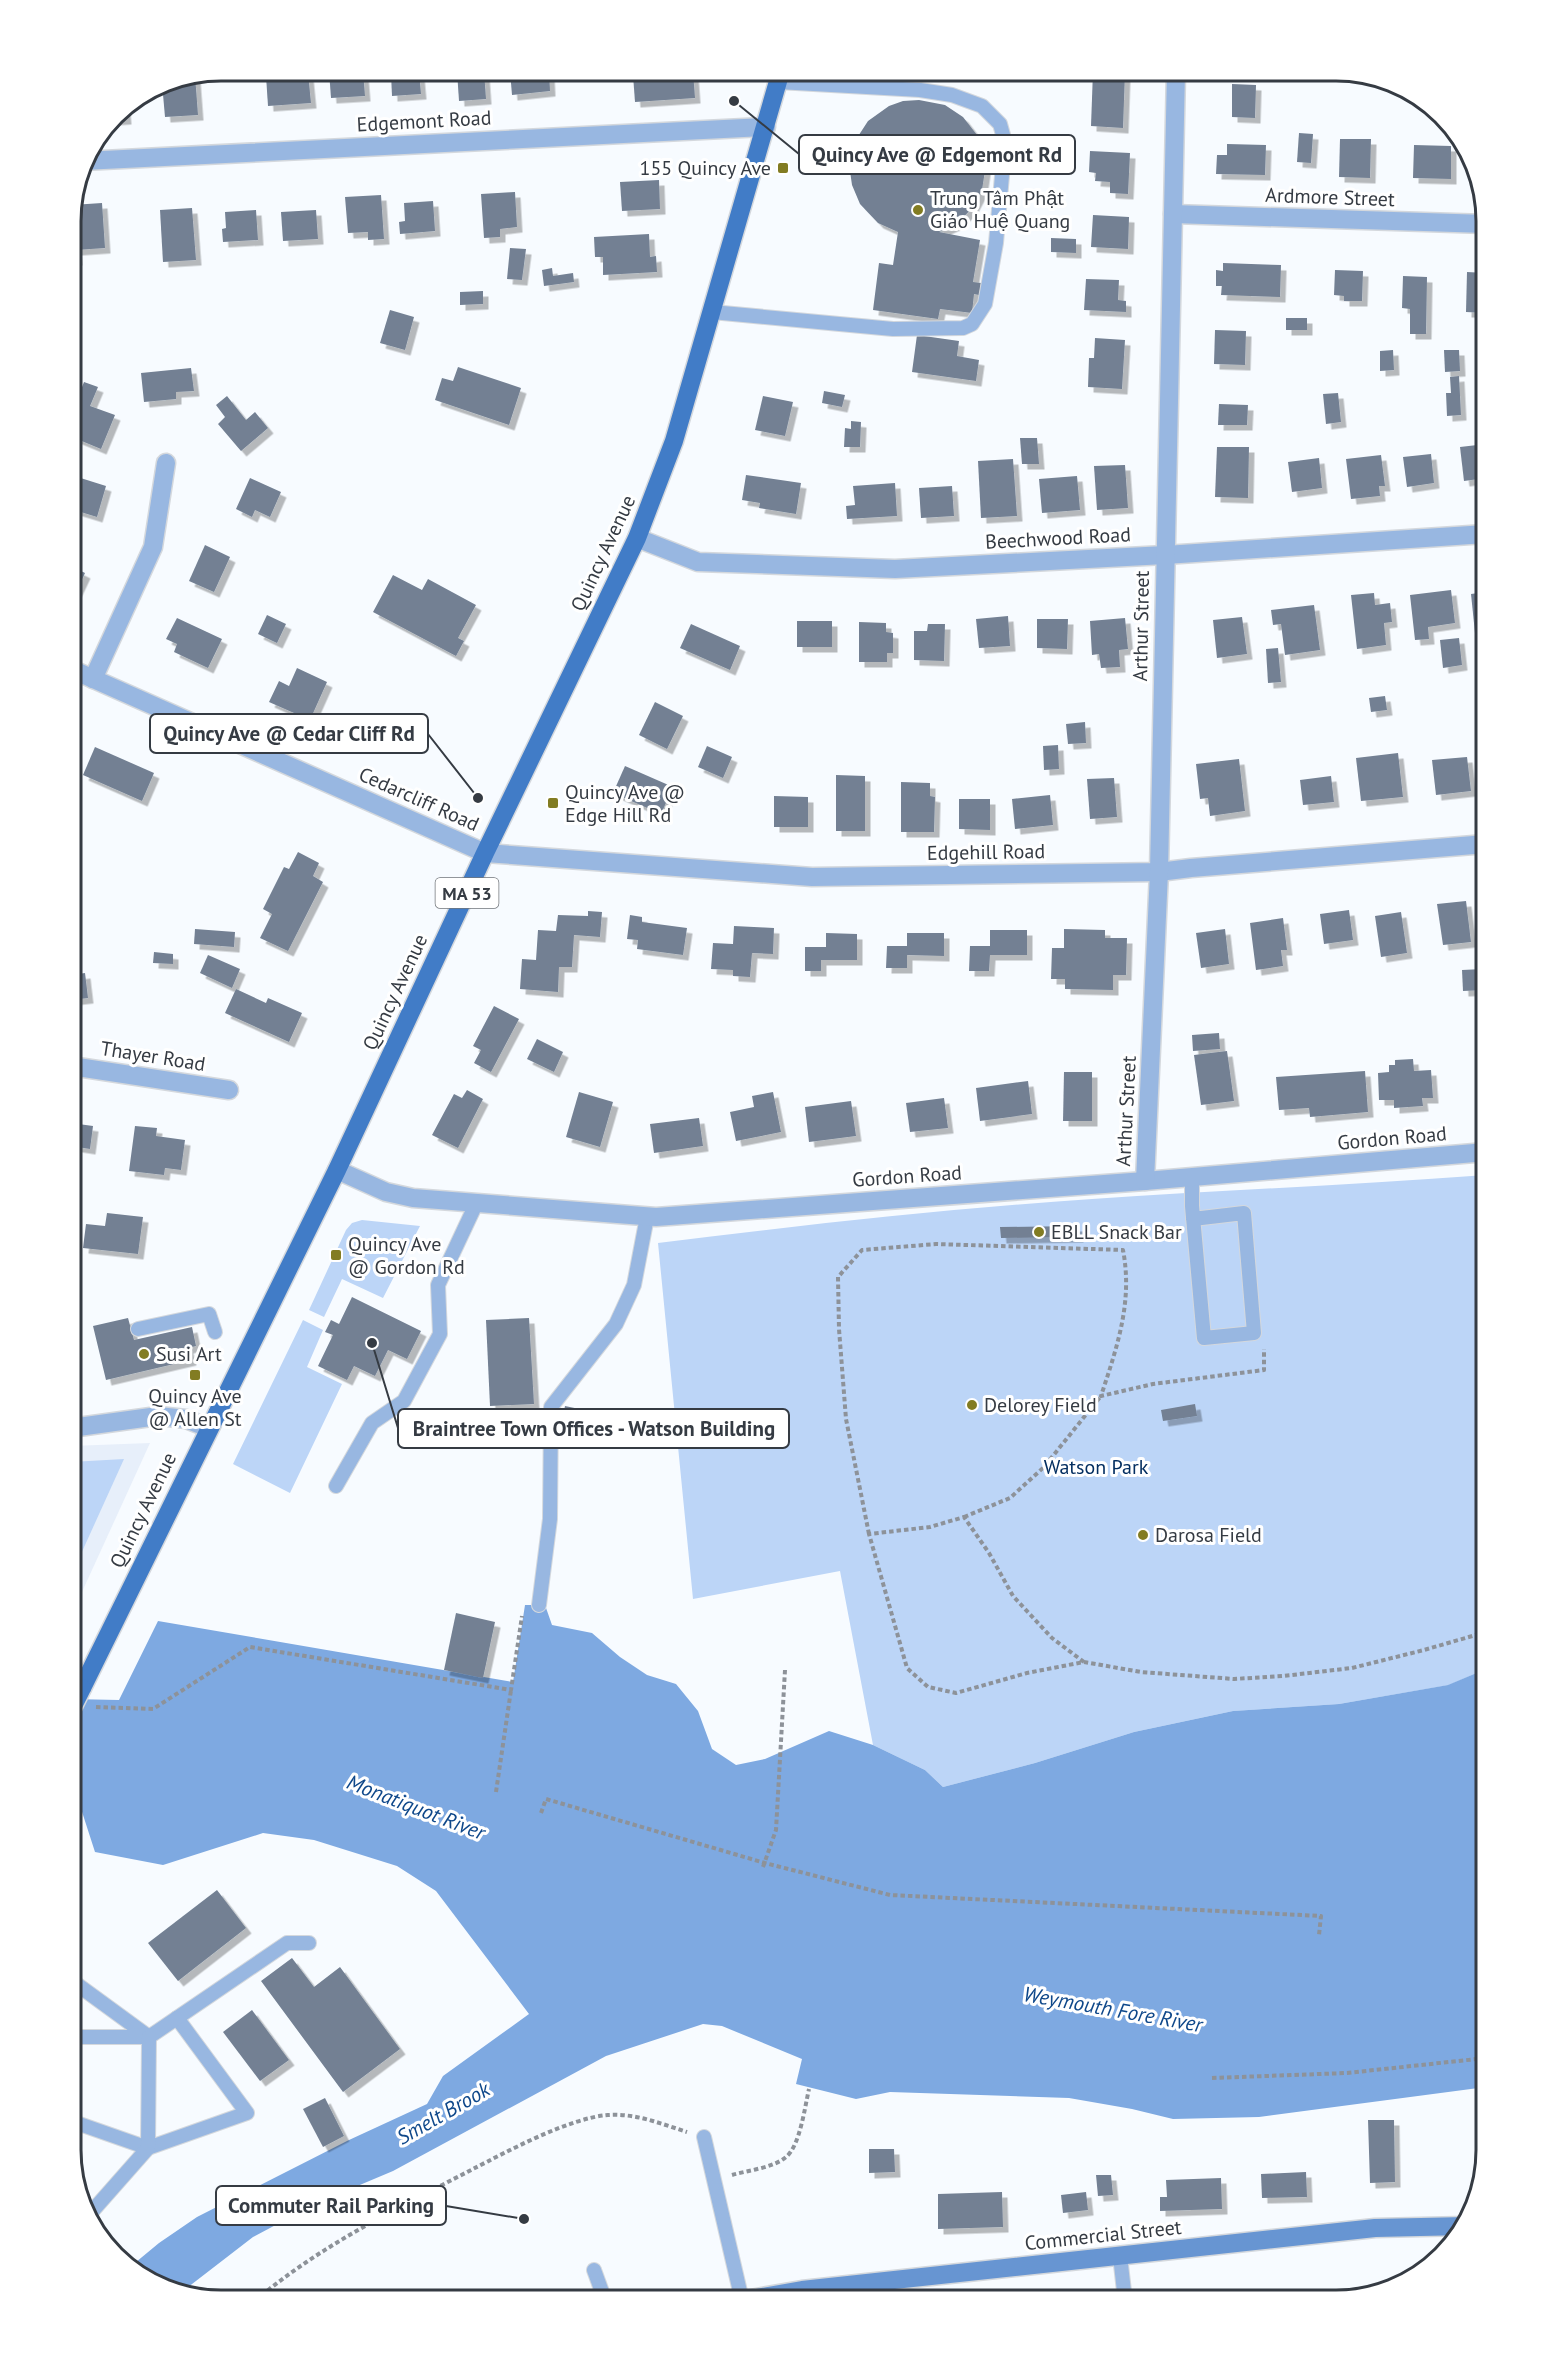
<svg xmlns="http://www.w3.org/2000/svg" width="1557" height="2371" font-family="'PT Sans',sans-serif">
<defs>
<filter id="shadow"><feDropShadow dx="5.5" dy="5.5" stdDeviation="0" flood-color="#0004"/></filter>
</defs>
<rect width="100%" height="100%" fill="#f7fbff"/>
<polygon fill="#e7effa" points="150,1443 71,1616 71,1446"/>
<g fill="#bcd5f7">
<path d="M1486,1175V1669L1449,1685L1339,1704L1233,1711L1134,1732L1035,1763L943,1787L925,1770L873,1745L840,1571L693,1599L658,1243C802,1225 947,1209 1092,1199C1223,1190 1355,1185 1486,1175Z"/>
<polygon points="362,1220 420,1226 383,1298 342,1279 324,1317 309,1310 346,1230 352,1223"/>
<polygon points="303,1320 323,1330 307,1367 342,1384 290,1493 233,1464"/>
<polygon points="124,1459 71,1576 71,1462"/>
</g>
<polygon fill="#7ea9e1" points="525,1605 545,1605 552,1625 592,1633 620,1657 647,1675 676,1684 698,1711 712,1749 736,1765 765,1759 829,1731 873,1745 925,1770 943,1787 1035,1763 1134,1732 1233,1711 1339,1704 1448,1685 1486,1669 1486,2087 1259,2117 1173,2119 1132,2109 1069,2098 890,2092 856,2099 796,2084 802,2059 722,2026 703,2024 606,2056 393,2171 317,2203 253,2237 183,2291 137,2275 130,2267 159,2243 197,2217 349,2140 427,2104 443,2076 529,2014 436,1891 397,1866 314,1840 263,1833 163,1865 95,1852 74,1787 71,1786 71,1699 119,1700 158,1621 513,1682"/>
<g fill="#738093" filter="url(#shadow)">
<polygon points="329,71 363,71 365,96 331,98"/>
<polygon points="457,71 484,71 486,99 459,101"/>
<polygon points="510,71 549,71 550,91 512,95"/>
<polygon points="673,71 693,71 695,98 635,102 633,75"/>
<polygon points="1093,71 1125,72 1123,128 1091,126"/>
<polygon points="419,72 421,94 392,96 391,74"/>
<polygon points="308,73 311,103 268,106 266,76"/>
<polygon points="195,75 198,115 165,117 162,83"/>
<polygon points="1232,84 1256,85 1255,118 1232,117"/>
<polygon points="919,100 945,105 963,117 977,135 984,150 986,164 982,190 973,207 957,224 939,232 980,240 973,282 981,283 979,295 974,294 972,313 940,309 938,319 873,310 879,263 893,265 898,232 878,223 860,204 852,185 850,171 851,152 855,141 868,121 889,106 903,101"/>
<polygon points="125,108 126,119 111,120 115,114"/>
<polygon points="1299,133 1313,134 1311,163 1297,162"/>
<polygon points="1340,139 1371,139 1370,178 1339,177"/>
<polygon points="1227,144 1266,145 1265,175 1216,174 1217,155 1227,155"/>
<polygon points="1414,145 1451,146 1451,179 1413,178"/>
<polygon points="1090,151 1130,153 1128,194 1110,193 1110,182 1095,181 1096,173 1089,172"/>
<polygon points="659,180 660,209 622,211 620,182"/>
<polygon points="515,192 517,227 500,229 500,237 484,238 481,194"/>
<polygon points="381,195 384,239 368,240 368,232 348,233 345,197"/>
<polygon points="433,201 435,231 400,234 399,222 405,221 404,203"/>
<polygon points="102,203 105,248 76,250 77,260 71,260 72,205"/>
<polygon points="192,208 196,260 163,262 160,210"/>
<polygon points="256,210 258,240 223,242 222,229 226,228 225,212"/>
<polygon points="316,210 318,239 283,241 281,212"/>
<polygon points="1093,215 1129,217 1128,249 1091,247"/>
<polygon points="649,234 650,257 656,256 657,272 603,275 603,257 595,257 594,237"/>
<polygon points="1051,238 1076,239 1076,253 1051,252"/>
<polygon points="510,248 526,249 522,280 507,279"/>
<polygon points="1223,263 1281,265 1280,297 1221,295 1222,286 1216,286 1216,270 1223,271"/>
<polygon points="552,268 553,276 573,273 574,282 544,286 542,270"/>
<polygon points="1335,270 1363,271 1362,301 1344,301 1344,296 1334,295"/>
<polygon points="1467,272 1486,273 1486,313 1466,312"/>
<polygon points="1403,276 1427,277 1426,334 1410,334 1410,309 1402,308"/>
<polygon points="1086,279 1119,280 1118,300 1126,301 1126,312 1084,310"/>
<polygon points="483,291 483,304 460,305 460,292"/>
<polygon points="390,310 414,317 405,350 380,343"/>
<rect x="1286" y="318" width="21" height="12"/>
<polygon points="1215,330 1246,331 1245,365 1214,364"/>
<polygon points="917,335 959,341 957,356 979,360 976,381 912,372"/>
<polygon points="1095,338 1125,340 1122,389 1088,387 1089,358 1094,358"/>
<polygon points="1393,350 1394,370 1380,371 1380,351"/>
<polygon points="1444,350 1459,350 1460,371 1445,372"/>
<polygon points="458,367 521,388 509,425 435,400 442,378 453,381"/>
<polygon points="191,368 194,391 176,392 176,399 144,402 141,373"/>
<polygon points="1459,376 1461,415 1447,416 1446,393 1451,393 1450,377"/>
<polygon points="84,382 98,387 90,406 115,415 101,449 72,437 78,423 71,420 71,415"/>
<polygon points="824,391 845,395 842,407 822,403"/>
<polygon points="1338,393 1341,422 1326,424 1323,394"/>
<polygon points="227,396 246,420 255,412 268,428 241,451 218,424 225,417 216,405"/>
<polygon points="763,396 793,402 785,436 755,430"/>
<polygon points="1219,404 1248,405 1247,425 1218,425"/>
<polygon points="851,421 861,422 860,447 844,447 845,428 851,429"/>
<polygon points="1020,438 1037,438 1039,464 1022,464"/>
<polygon points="1486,444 1486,478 1464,481 1460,447"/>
<polygon points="1217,447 1249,447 1248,498 1215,497"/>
<polygon points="1431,454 1434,483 1407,487 1403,457"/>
<polygon points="1381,455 1385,486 1379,486 1380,496 1351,499 1346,459"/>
<polygon points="1319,458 1322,488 1292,492 1288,462"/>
<polygon points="1013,459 1017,516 981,518 978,461"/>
<polygon points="1125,465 1128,508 1097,510 1094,466"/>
<polygon points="71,475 106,486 97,517 71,509"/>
<polygon points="746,475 801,483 796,514 759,508 760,503 742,500"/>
<polygon points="1077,476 1080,510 1042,513 1039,479"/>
<polygon points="250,478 281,492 270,517 255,510 252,517 236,509"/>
<polygon points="895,483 897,516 847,519 846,506 855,505 853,486"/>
<polygon points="952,486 954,516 921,518 919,488"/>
<polygon points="205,545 230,557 214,592 189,581"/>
<polygon points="71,566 85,573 71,603"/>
<polygon points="393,575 422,590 428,579 476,605 458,638 464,641 456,656 373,612"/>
<polygon points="1451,590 1455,623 1428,627 1429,639 1415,640 1410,595"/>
<polygon points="1486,592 1486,632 1475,633 1471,594"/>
<polygon points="1374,593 1375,605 1390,603 1392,622 1384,623 1386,645 1357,649 1351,595"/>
<polygon points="1314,605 1320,650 1285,655 1281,624 1273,625 1271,610"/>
<polygon points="267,615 286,624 277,643 258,634"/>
<polygon points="1008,616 1010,646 979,648 976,619"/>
<polygon points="1242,617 1247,654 1217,658 1213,620"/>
<polygon points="177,618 222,639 208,668 174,652 177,644 166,639"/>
<polygon points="1125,618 1128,649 1119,650 1120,667 1101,668 1099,654 1092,655 1090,621"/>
<polygon points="1037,619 1068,619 1067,649 1037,648"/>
<rect x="797" y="621" width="35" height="26"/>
<polygon points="859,622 886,623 886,632 893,633 893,653 887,653 887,662 859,662"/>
<polygon points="691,624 740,646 730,670 680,648"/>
<polygon points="928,624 945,624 944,661 914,660 914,631 927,631"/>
<polygon points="1459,638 1462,665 1443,668 1440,640"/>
<polygon points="1278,648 1281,682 1268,683 1266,649"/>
<polygon points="297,668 327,682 310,720 269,702 279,681 289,686"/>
<polygon points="1385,696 1387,710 1371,712 1369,698"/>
<polygon points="655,702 683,716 667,749 639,735"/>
<polygon points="1085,722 1086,743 1068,744 1066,724"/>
<polygon points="1058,745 1059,769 1044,770 1043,746"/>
<polygon points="707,746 732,757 723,778 698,767"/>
<polygon points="95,747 154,773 142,801 83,775"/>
<polygon points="1398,753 1403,797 1361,801 1356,758"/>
<polygon points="1467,757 1471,791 1436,795 1432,760"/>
<polygon points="1239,759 1245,811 1210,816 1208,798 1200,799 1196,764"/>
<polygon points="625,766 673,787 661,814 613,793"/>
<polygon points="836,775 865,776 865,831 836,831"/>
<polygon points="1331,776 1334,802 1303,805 1300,780"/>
<polygon points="1114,778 1117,817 1090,819 1087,779"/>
<polygon points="901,782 930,783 930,796 935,797 934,832 901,832"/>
<polygon points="1050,795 1053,825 1015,829 1012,799"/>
<polygon points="774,796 808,797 808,827 774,827"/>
<polygon points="959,799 990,799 990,830 959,829"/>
<polygon points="298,852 319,863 313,876 323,882 288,951 260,938 272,914 263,909 284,867 289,869"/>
<polygon points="1466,901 1471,942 1443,945 1437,904"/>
<polygon points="1349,910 1353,940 1324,944 1320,914"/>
<polygon points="588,911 602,912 600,937 574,935 572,967 559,967 558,992 520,989 522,959 536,960 538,930 556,931 558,915 588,916"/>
<polygon points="1401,912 1407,953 1381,957 1375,916"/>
<polygon points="630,915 642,917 642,922 687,928 683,955 637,949 638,940 627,939"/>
<polygon points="1283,918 1287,950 1281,950 1283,966 1256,970 1250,923"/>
<polygon points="734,926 774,928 773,954 752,953 750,977 733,976 733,970 711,969 713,943 733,944"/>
<polygon points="195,929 235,932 234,947 194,944"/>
<polygon points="1064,929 1105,930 1105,938 1127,938 1126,975 1113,975 1113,990 1065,989 1065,979 1051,979 1052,948 1064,948"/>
<polygon points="1225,929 1229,964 1201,968 1196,933"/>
<polygon points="990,930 1027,930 1027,955 990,955 989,971 969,971 970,946 990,946"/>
<polygon points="826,933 857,934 857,960 821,960 821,971 805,971 805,947 826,947"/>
<polygon points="907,933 944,933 944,956 907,955 907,968 886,968 887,946 907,946"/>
<polygon points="154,952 173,954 173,964 153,963"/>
<polygon points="208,955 240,969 232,988 200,973"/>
<polygon points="1483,969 1484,990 1463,991 1462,970"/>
<polygon points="85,973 88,998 71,1000 71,975"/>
<polygon points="236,989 266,1003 268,998 302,1013 289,1042 225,1013"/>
<polygon points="494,1006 519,1019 491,1072 474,1063 481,1050 473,1046"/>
<polygon points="1219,1033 1220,1049 1193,1051 1192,1035"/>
<polygon points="537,1039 563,1052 554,1072 527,1059"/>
<polygon points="1227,1051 1234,1101 1201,1105 1194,1055"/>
<polygon points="1413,1059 1414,1071 1431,1070 1433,1098 1422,1098 1423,1106 1394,1108 1394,1100 1379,1100 1378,1073 1389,1072 1389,1065 1395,1065 1395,1060"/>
<polygon points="1365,1071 1368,1112 1310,1117 1309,1108 1279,1110 1276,1077"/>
<polygon points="1064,1072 1092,1072 1092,1121 1063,1121"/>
<polygon points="1028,1081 1032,1114 980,1121 976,1088"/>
<polygon points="467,1090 483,1099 458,1148 432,1135 454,1094 462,1098"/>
<polygon points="579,1092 613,1102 600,1147 566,1137"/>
<polygon points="773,1092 781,1132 736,1141 730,1112 754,1107 752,1096"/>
<polygon points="944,1098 948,1128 910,1132 906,1103"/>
<polygon points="851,1101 856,1136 809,1142 805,1107"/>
<polygon points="699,1118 703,1146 654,1153 650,1124"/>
<polygon points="71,1123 93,1126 90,1149 71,1146"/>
<polygon points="135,1126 157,1128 156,1136 185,1140 181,1170 165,1168 164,1175 129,1171"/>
<polygon points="107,1213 143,1217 138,1254 83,1248 86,1224 105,1226"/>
<polygon points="1078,1226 1078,1237 1001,1238 1000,1227"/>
<polygon points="352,1297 421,1331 407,1359 388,1350 375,1376 354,1366 347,1380 318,1366 333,1335 325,1332 331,1320 339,1324"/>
<polygon points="128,1318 134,1340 192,1327 196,1346 188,1348 191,1360 106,1380 93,1326"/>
<polygon points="529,1318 534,1404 490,1406 486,1320"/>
<polygon points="1195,1404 1197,1416 1163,1421 1161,1410"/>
<polygon points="565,1406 589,1411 586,1425 562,1420"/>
<polygon points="456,1613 495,1622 483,1678 444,1670"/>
<polygon points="217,1890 246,1928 178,1981 148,1943"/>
<polygon points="292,1958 314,1987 340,1967 400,2049 343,2092 261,1981"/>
<polygon points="252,2010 289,2060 260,2081 223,2032"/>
<polygon points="325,2098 344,2136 323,2147 303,2109"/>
<polygon points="1368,2120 1394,2120 1395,2182 1370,2183"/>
<polygon points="869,2149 894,2149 895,2172 869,2173"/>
<polygon points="1306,2172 1307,2197 1262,2198 1261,2174"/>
<polygon points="1096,2175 1111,2175 1113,2195 1098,2196"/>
<polygon points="1221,2178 1222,2209 1160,2211 1160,2197 1167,2197 1166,2180"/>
<polygon points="1002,2192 1003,2227 938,2229 938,2194"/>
<polygon points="1086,2192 1088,2210 1063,2213 1061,2195"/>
</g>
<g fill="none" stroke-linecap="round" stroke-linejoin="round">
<defs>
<g id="lane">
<polyline points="712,312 893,329 963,328 972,324 985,304 996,243 1005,142 1000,124 982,106 952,95 920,90 778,82"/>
<polyline points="1192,1176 1192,1206 1204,1338 1254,1333 1244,1213 1193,1219"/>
<polyline points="138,1329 209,1314 215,1332"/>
<polyline points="336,1486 372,1423 404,1401 440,1334 438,1285 476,1204"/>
<polyline points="539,1605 550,1519 551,1407 616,1324 634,1285 647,1217"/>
<polyline points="71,2037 149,2037 71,1980"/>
<polyline points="71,2121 148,2148 247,2113 177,2018"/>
<polyline points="704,2137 742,2300"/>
<polyline points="88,2216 148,2148 149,2037 287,1943 309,1943"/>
<polyline points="1120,2256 1125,2300"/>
<polyline points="594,2270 605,2300"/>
</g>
<g id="street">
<polyline points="83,161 766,127"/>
<polyline points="1173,214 1486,224"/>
<polyline points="637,538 698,562 895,569 1165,555 1486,534"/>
<polyline points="71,669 485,853 812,877 1159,872 1191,868 1486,844"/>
<polyline points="93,679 153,547 166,463"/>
<polyline points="71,1066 229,1090"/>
<polyline points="337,1170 386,1192 413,1198 656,1217 1145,1181 1486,1152"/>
<polyline points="1145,1181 1159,872 1176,71"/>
<polyline points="71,1428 158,1416 186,1419 209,1428"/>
</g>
<polyline id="secondary" points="745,2300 802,2290 1375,2228 1466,2226"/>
<polyline id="primary" points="82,1688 337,1170 485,853 637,538 674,441 781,71"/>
</defs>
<use href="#lane" stroke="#d4d8dd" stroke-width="16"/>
<use href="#street" stroke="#d4d8dd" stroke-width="21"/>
<use href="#secondary" stroke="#d4d8dd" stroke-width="21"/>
<use href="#primary" stroke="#d4d8dd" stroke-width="21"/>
<g stroke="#8d9299" stroke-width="4" stroke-dasharray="4.5 3" stroke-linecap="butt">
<polyline points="964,1517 1010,1498 1044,1467 1101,1396"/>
<path d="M869,1534L846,1419L839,1329L838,1277L862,1250L936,1244L1123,1250C1133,1302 1117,1347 1101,1396L1153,1384L1264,1370V1349"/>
<polyline points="1084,1662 1052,1638 1013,1596 989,1553 964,1517 930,1527 869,1534 907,1668 928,1687 956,1693 1027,1673 1084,1662 1141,1672 1234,1679 1283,1676 1352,1668 1424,1650 1486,1632"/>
<polyline points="96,1707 153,1709 250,1647 511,1690 522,1616"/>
<polyline points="496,1792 511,1690"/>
<polyline points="541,1813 546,1799 765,1863 890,1895 1321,1916 1319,1935"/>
<polyline points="763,1867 776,1830 785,1670"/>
<polyline points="1212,2078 1347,2073 1486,2058"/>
<path d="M732,2175C749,2170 773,2168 786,2157C800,2146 805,2106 809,2089"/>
<path d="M256,2300C321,2245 398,2208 473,2169C508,2151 569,2118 608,2115C635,2113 662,2124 687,2132"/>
</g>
<use href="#lane" stroke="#98b7e1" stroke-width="14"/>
<use href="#street" stroke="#98b7e1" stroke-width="18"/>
<use href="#secondary" stroke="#6795d2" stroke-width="18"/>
<use href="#primary" stroke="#417cc7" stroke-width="18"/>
<defs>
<polyline id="primary-bridge" points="71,1710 82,1688"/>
</defs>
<use href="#primary-bridge" stroke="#d4d8dd" stroke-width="21" stroke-linecap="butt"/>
<use href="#primary-bridge" stroke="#417cc7" stroke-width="18"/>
</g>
<g fill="#827c22" stroke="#fff" stroke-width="2">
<rect x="777" y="162" width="12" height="12" rx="3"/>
<circle cx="918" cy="210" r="6"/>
<rect x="547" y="797" width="12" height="12" rx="3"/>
<circle cx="1039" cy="1232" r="6"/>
<rect x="330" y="1249" width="12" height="12" rx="3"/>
<circle cx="144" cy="1354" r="6"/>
<rect x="189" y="1369" width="12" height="12" rx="3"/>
<circle cx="972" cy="1405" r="6"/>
<circle cx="1143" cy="1535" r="6"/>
</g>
<g text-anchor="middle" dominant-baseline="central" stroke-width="6" stroke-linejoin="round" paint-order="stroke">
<rect fill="#fff" stroke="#72767b" stroke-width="1.5" x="435.5" y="878" width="63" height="30" rx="4.5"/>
<g font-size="18" font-weight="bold" fill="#353b43">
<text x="467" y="893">MA 53</text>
</g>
<g font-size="20" fill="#353b43" stroke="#fff">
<text transform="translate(424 121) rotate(-3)">Edgemont Road</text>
<text transform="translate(1330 197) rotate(2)">Ardmore Street</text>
<text transform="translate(1058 538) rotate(-3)">Beechwood Road</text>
<text transform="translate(603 553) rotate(-65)">Quincy Avenue</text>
<text transform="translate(1141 626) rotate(-89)">Arthur Street</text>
<text transform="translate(419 799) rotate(24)">Cedarcliff Road</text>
<text transform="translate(986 852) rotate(-1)">Edgehill Road</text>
<text transform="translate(395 992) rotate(-65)">Quincy Avenue</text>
<text transform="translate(153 1056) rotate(9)">Thayer Road</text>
<text transform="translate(1126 1111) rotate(-87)">Arthur Street</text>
<text transform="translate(1392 1138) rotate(-5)">Gordon Road</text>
<text transform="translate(907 1176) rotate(-4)">Gordon Road</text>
<text transform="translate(143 1510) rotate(-64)">Quincy Avenue</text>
<text transform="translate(1103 2235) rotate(-6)">Commercial Street</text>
</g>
<g font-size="20" fill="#353b43" stroke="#fff" text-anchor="start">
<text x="771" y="168" text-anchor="end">155 Quincy Ave</text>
<text x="930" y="198">Trung Tâm Phật<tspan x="930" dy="23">Giáo Huệ Quang</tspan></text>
<text x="565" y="792">Quincy Ave @<tspan x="565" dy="23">Edge Hill Rd</tspan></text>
<text x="1051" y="1232">EBLL Snack Bar</text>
<text x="348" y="1244">Quincy Ave<tspan x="348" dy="23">@ Gordon Rd</tspan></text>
<text x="156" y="1354">Susi Art</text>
<text x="195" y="1396" text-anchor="middle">Quincy Ave<tspan x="195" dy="23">@ Allen St</tspan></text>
<text x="984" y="1405">Delorey Field</text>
<text x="1155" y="1535">Darosa Field</text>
</g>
<g font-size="20" fill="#032e60" stroke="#fff">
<text x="1096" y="1467">Watson Park</text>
</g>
<g font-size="21" font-style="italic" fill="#0f488a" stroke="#fff">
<text transform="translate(416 1807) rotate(21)">Monatiquot River</text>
<text transform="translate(1113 2009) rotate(10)">Weymouth Fore River</text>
<text transform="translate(443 2113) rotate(-30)">Smelt Brook</text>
</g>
</g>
<path d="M0 0H1557V2371H0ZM221 81H1336A140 140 0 0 1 1476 221V2150A140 140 0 0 1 1336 2290H221A140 140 0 0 1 81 2150V221A140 140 0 0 1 221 81Z" fill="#fff" fill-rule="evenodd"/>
<path fill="none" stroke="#353b43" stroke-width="3" d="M221 81H1336A140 140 0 0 1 1476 221V2150A140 140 0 0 1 1336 2290H221A140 140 0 0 1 81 2150V221A140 140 0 0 1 221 81Z"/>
<path fill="none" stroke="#353b43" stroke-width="2" d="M734 101L799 154M478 798L428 734M372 1343L398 1428M524 2219L446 2206"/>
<g fill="#353b43" stroke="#fff" stroke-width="2">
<circle cx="734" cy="101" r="6"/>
<circle cx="478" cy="798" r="6"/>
<circle cx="372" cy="1343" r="6"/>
<circle cx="524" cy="2219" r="6"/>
</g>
<g fill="#fff" stroke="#353b43" stroke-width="2">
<rect x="799" y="135" width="276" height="39" rx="6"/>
<rect x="150" y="714" width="278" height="39" rx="6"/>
<rect x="398" y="1409" width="391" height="39" rx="6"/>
<rect x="216" y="2186" width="230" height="39" rx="6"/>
</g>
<g font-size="21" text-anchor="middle" font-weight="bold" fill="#353b43">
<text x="937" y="162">Quincy Ave @ Edgemont Rd</text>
<text x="289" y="741">Quincy Ave @ Cedar Cliff Rd</text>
<text x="594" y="1436">Braintree Town Offices - Watson Building</text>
<text x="331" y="2213">Commuter Rail Parking</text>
</g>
</svg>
